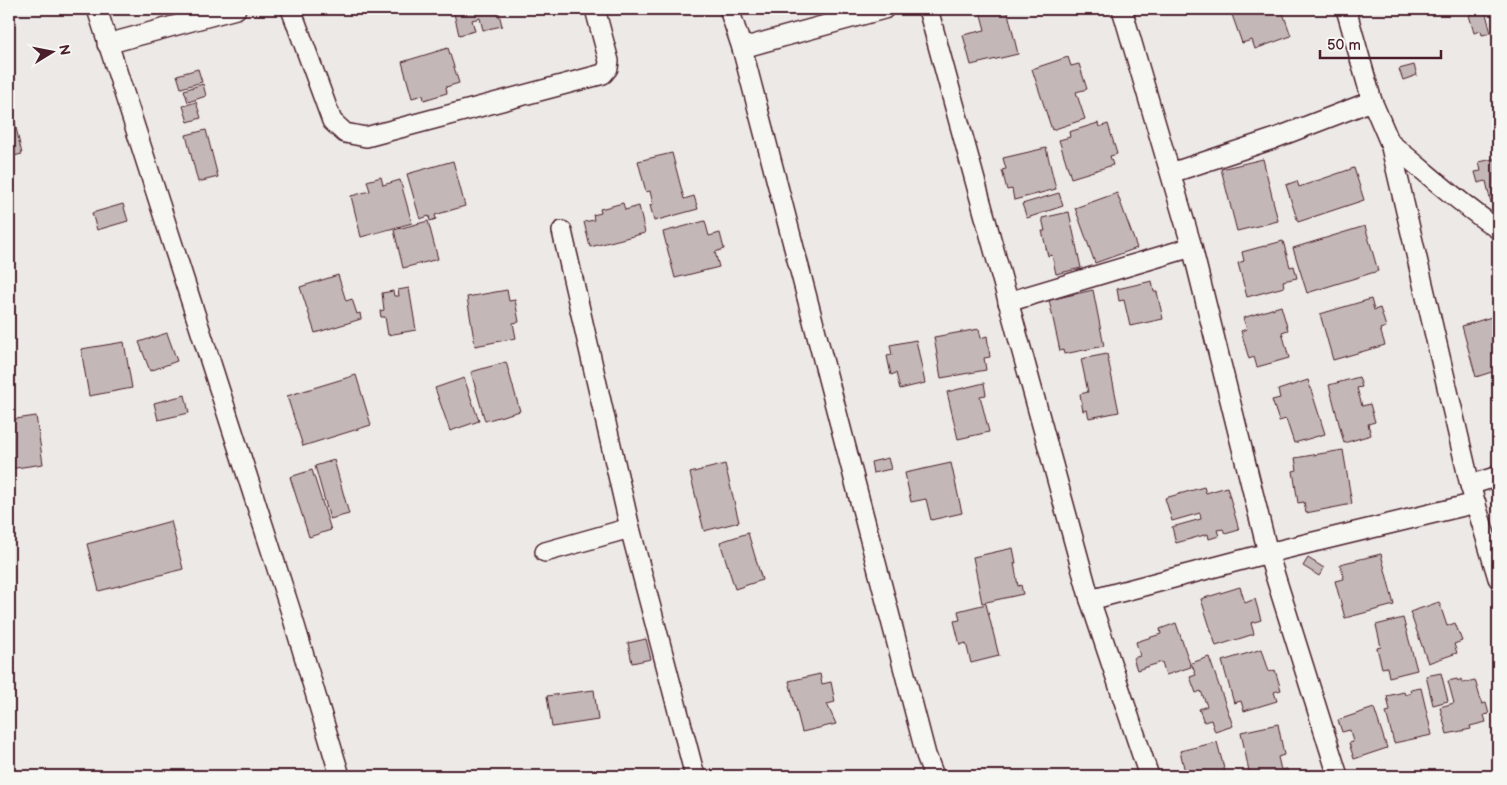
<svg xmlns="http://www.w3.org/2000/svg" width="1507" height="785" font-family="'Balsamiq Sans',sans-serif">
<rect width="100%" height="100%" fill="#ece9e6"/>
<filter id="ink" filterUnits="userSpaceOnUse"><feTurbulence type="fractalNoise" baseFrequency=".02" numOctaves="2"/><feDisplacementMap in="SourceGraphic" scale="10" xChannelSelector="R" yChannelSelector="G"/><feConvolveMatrix kernelMatrix="1 2 1 2 8 2 1 2 1" color-interpolation-filters="sRGB"/></filter>
<g filter="url(#ink)">
<g fill="#c4b7b7" stroke="#4a1f2b">
<polygon points="453,9 498,9 502,26 483,30 480,18 472,20 475,31 459,35"/>
<polygon points="991,9 1007,9 1018,54 971,65 963,35 985,30 980,11"/>
<polygon points="1230,9 1275,9 1276,12 1282,10 1291,36 1255,49 1252,40 1242,43"/>
<polygon points="1494,9 1498,9 1498,24"/>
<polygon points="1485,10 1491,33 1482,35 1481,31 1474,33 1469,15"/>
<polygon points="448,48 459,83 446,87 447,93 424,100 423,95 412,98 402,62"/>
<polygon points="1068,57 1071,66 1079,64 1087,89 1076,92 1085,119 1052,130 1032,69"/>
<polygon points="1414,65 1417,75 1403,80 1399,69"/>
<polygon points="198,69 202,82 181,88 177,75"/>
<polygon points="203,84 206,96 188,102 184,90"/>
<polygon points="196,102 201,118 188,122 183,106"/>
<polygon points="11,106 22,154 9,157 9,107"/>
<polygon points="1098,123 1099,127 1108,124 1117,154 1110,156 1113,165 1071,178 1059,140 1070,137 1069,132"/>
<polygon points="206,130 218,177 198,182 186,135"/>
<polygon points="1046,148 1056,189 1014,200 1012,189 1007,190 1002,170 1006,169 1003,158"/>
<polygon points="672,153 684,199 694,196 698,209 654,221 650,205 653,204 650,191 646,192 638,161"/>
<polygon points="1498,158 1498,201 1491,203 1486,181 1478,183 1475,172 1481,171 1479,162"/>
<polygon points="1263,159 1278,221 1237,231 1221,169"/>
<polygon points="453,161 465,206 435,215 436,219 430,221 429,216 420,219 407,174"/>
<polygon points="1354,168 1364,200 1298,222 1286,185 1297,181 1299,187"/>
<polygon points="381,177 383,185 400,180 412,223 361,237 351,196 370,191 367,181"/>
<polygon points="1059,193 1063,206 1027,218 1022,204"/>
<polygon points="1117,193 1137,248 1095,263 1075,208"/>
<polygon points="623,203 625,210 639,206 645,233 590,247 584,222 594,220 593,215 601,213 600,209"/>
<polygon points="123,204 128,221 97,230 92,213"/>
<polygon points="1069,212 1081,268 1056,274 1052,255 1048,256 1042,231 1045,231 1042,218"/>
<polygon points="428,221 438,259 403,268 394,230"/>
<polygon points="705,221 709,236 720,233 724,249 715,252 719,267 675,278 663,232"/>
<polygon points="1365,226 1378,271 1307,293 1293,248"/>
<polygon points="1283,241 1290,267 1294,266 1297,278 1283,281 1284,287 1247,297 1238,263 1244,261 1242,252"/>
<polygon points="338,275 346,301 352,299 357,314 360,313 361,319 315,333 300,287"/>
<polygon points="1152,281 1154,292 1157,292 1163,319 1130,326 1124,300 1119,301 1117,289"/>
<polygon points="409,288 416,330 388,335 385,317 381,317 380,311 384,310 382,293 393,291 394,296 399,296 398,290"/>
<polygon points="507,290 509,301 515,300 519,322 513,323 516,338 475,346 467,297"/>
<polygon points="1093,290 1104,346 1064,354 1063,350 1060,351 1049,300"/>
<polygon points="1371,299 1374,310 1380,308 1386,327 1380,329 1385,345 1333,360 1320,314"/>
<polygon points="1281,306 1288,330 1282,332 1289,358 1257,367 1254,357 1249,359 1241,331 1247,329 1243,318"/>
<polygon points="1498,315 1498,370 1476,377 1462,326"/>
<polygon points="979,329 981,338 987,336 990,357 984,358 986,370 941,378 934,337"/>
<polygon points="167,333 177,361 150,371 139,342"/>
<polygon points="916,340 925,383 900,389 896,373 891,375 887,356 892,355 890,345"/>
<polygon points="124,342 132,388 89,396 81,349"/>
<polygon points="1107,354 1119,412 1089,418 1087,410 1083,411 1080,394 1088,392 1081,359"/>
<polygon points="506,362 520,411 485,421 471,372"/>
<polygon points="356,375 371,425 303,446 287,396"/>
<polygon points="1359,377 1362,387 1357,388 1362,406 1370,404 1375,422 1368,424 1371,435 1344,443 1329,385"/>
<polygon points="464,378 479,421 450,431 435,388"/>
<polygon points="1308,380 1325,434 1294,443 1286,419 1279,421 1272,400 1280,398 1278,390"/>
<polygon points="984,383 986,395 980,396 989,432 958,439 947,392"/>
<polygon points="185,395 189,413 158,420 154,403"/>
<polygon points="36,416 43,464 9,469 9,420"/>
<polygon points="1343,450 1352,504 1306,513 1304,502 1298,503 1293,471 1297,470 1295,458"/>
<polygon points="888,458 891,469 873,473 871,462"/>
<polygon points="334,460 349,514 330,519 315,466"/>
<polygon points="951,463 962,513 931,520 926,499 911,502 905,473"/>
<polygon points="725,464 739,522 704,531 690,473"/>
<polygon points="312,470 331,530 309,537 290,477"/>
<polygon points="1204,487 1206,493 1227,487 1239,530 1225,534 1223,529 1217,530 1219,536 1209,539 1208,534 1176,543 1172,527 1201,519 1200,513 1172,521 1165,498"/>
<polygon points="171,521 183,569 99,591 87,544"/>
<polygon points="748,533 762,580 735,589 720,542"/>
<polygon points="1013,548 1016,563 1014,563 1018,586 1021,585 1023,594 982,603 973,557"/>
<polygon points="1381,554 1394,605 1345,618 1335,581 1344,579 1340,564"/>
<polygon points="1308,558 1324,568 1319,576 1303,566"/>
<polygon points="1240,587 1245,603 1255,599 1261,620 1251,623 1254,634 1216,646 1201,599"/>
<polygon points="1439,602 1447,626 1455,623 1462,641 1454,644 1457,653 1428,663 1410,612"/>
<polygon points="986,604 999,656 971,663 966,643 960,645 954,621 960,620 958,611"/>
<polygon points="1403,618 1417,670 1389,677 1387,667 1382,668 1377,648 1381,647 1376,625"/>
<polygon points="1176,623 1191,667 1166,675 1162,662 1137,670 1133,658 1140,656 1136,642 1161,634 1160,629"/>
<polygon points="646,639 651,659 632,663 628,643"/>
<polygon points="1262,649 1269,672 1275,670 1281,690 1274,692 1277,701 1244,711 1241,701 1234,703 1222,661"/>
<polygon points="1209,657 1233,726 1215,732 1211,720 1204,722 1199,709 1207,706 1201,691 1196,693 1190,677 1196,675 1191,663"/>
<polygon points="1441,673 1448,701 1433,705 1426,676"/>
<polygon points="820,674 822,684 831,682 835,702 827,704 836,724 802,732 789,681"/>
<polygon points="1457,679 1458,681 1461,679 1462,683 1475,680 1482,704 1486,703 1489,714 1484,715 1486,722 1470,726 1471,729 1447,734 1440,707 1454,703 1448,681"/>
<polygon points="1421,688 1432,735 1394,743 1386,712 1390,711 1387,696 1404,692 1405,695 1411,693 1410,690"/>
<polygon points="594,690 598,720 552,727 547,696"/>
<polygon points="1374,708 1387,748 1354,759 1349,743 1353,742 1350,730 1342,732 1338,720"/>
<polygon points="1278,724 1284,755 1278,757 1281,770 1287,769 1288,776 1250,776 1241,732"/>
<polygon points="1217,742 1226,776 1186,776 1180,751"/>
</g>
<g fill="none" stroke-linecap="round" stroke-linejoin="round">
<defs>
<g id="minor">
<polyline points="97,9 290,609 340,776"/>
<polyline points="291,9 332,121 345,133 366,137 603,74 608,68 609,61 595,9"/>
<polyline points="729,9 742,48 926,755 934,776"/>
<polyline points="928,9 1090,600 1149,776"/>
<polyline points="1122,9 1192,247 1268,553 1338,776"/>
<polyline points="1346,9 1372,101 1390,143 1470,485 1498,578"/>
<polyline points="107,44 236,9"/>
<polyline points="742,48 884,9"/>
<path d="M1390,143C1426,172 1460,204 1498,229"/>
<polyline points="1171,173 1273,139 1372,101"/>
<polyline points="562,231 630,528 695,776"/>
<polyline points="1008,302 1192,247"/>
<polyline points="1470,485 1498,476"/>
<polyline points="545,552 630,528"/>
<polyline points="1090,600 1268,553 1476,503"/>
</g>
</defs>
<use href="#minor" stroke="#4a1f2b" stroke-width="22"/>
<use href="#minor" stroke="#f6f6f2" stroke-width="19"/>
</g>
</g>
<rect width="1507" height="785" fill="none" stroke="#f6f6f2" stroke-width="30"/>
<rect x="15" y="15" width="1477" height="755" fill="none" stroke="#4a1f2b" stroke-width="2" filter="url(#ink)"/>
<g transform="translate(52 52) rotate(80)" stroke="#f6f6f2" stroke-width="4" paint-order="stroke">
<path d="M0-4L9 19L0 12L-9 19Z" fill="#4a1f2b"/>
<text y="-8" font-size="14" font-weight="bold" text-anchor="middle" fill="#4a1f2b">N</text>
</g>
<path d="M1320 50v8h121v-8" fill="none" stroke="#4a1f2b" stroke-width="2.5"/>
<text x="1327" y="50" font-size="15" fill="#4a1f2b" stroke="#f6f6f2" stroke-width="4" paint-order="stroke">50 m</text>
</svg>
